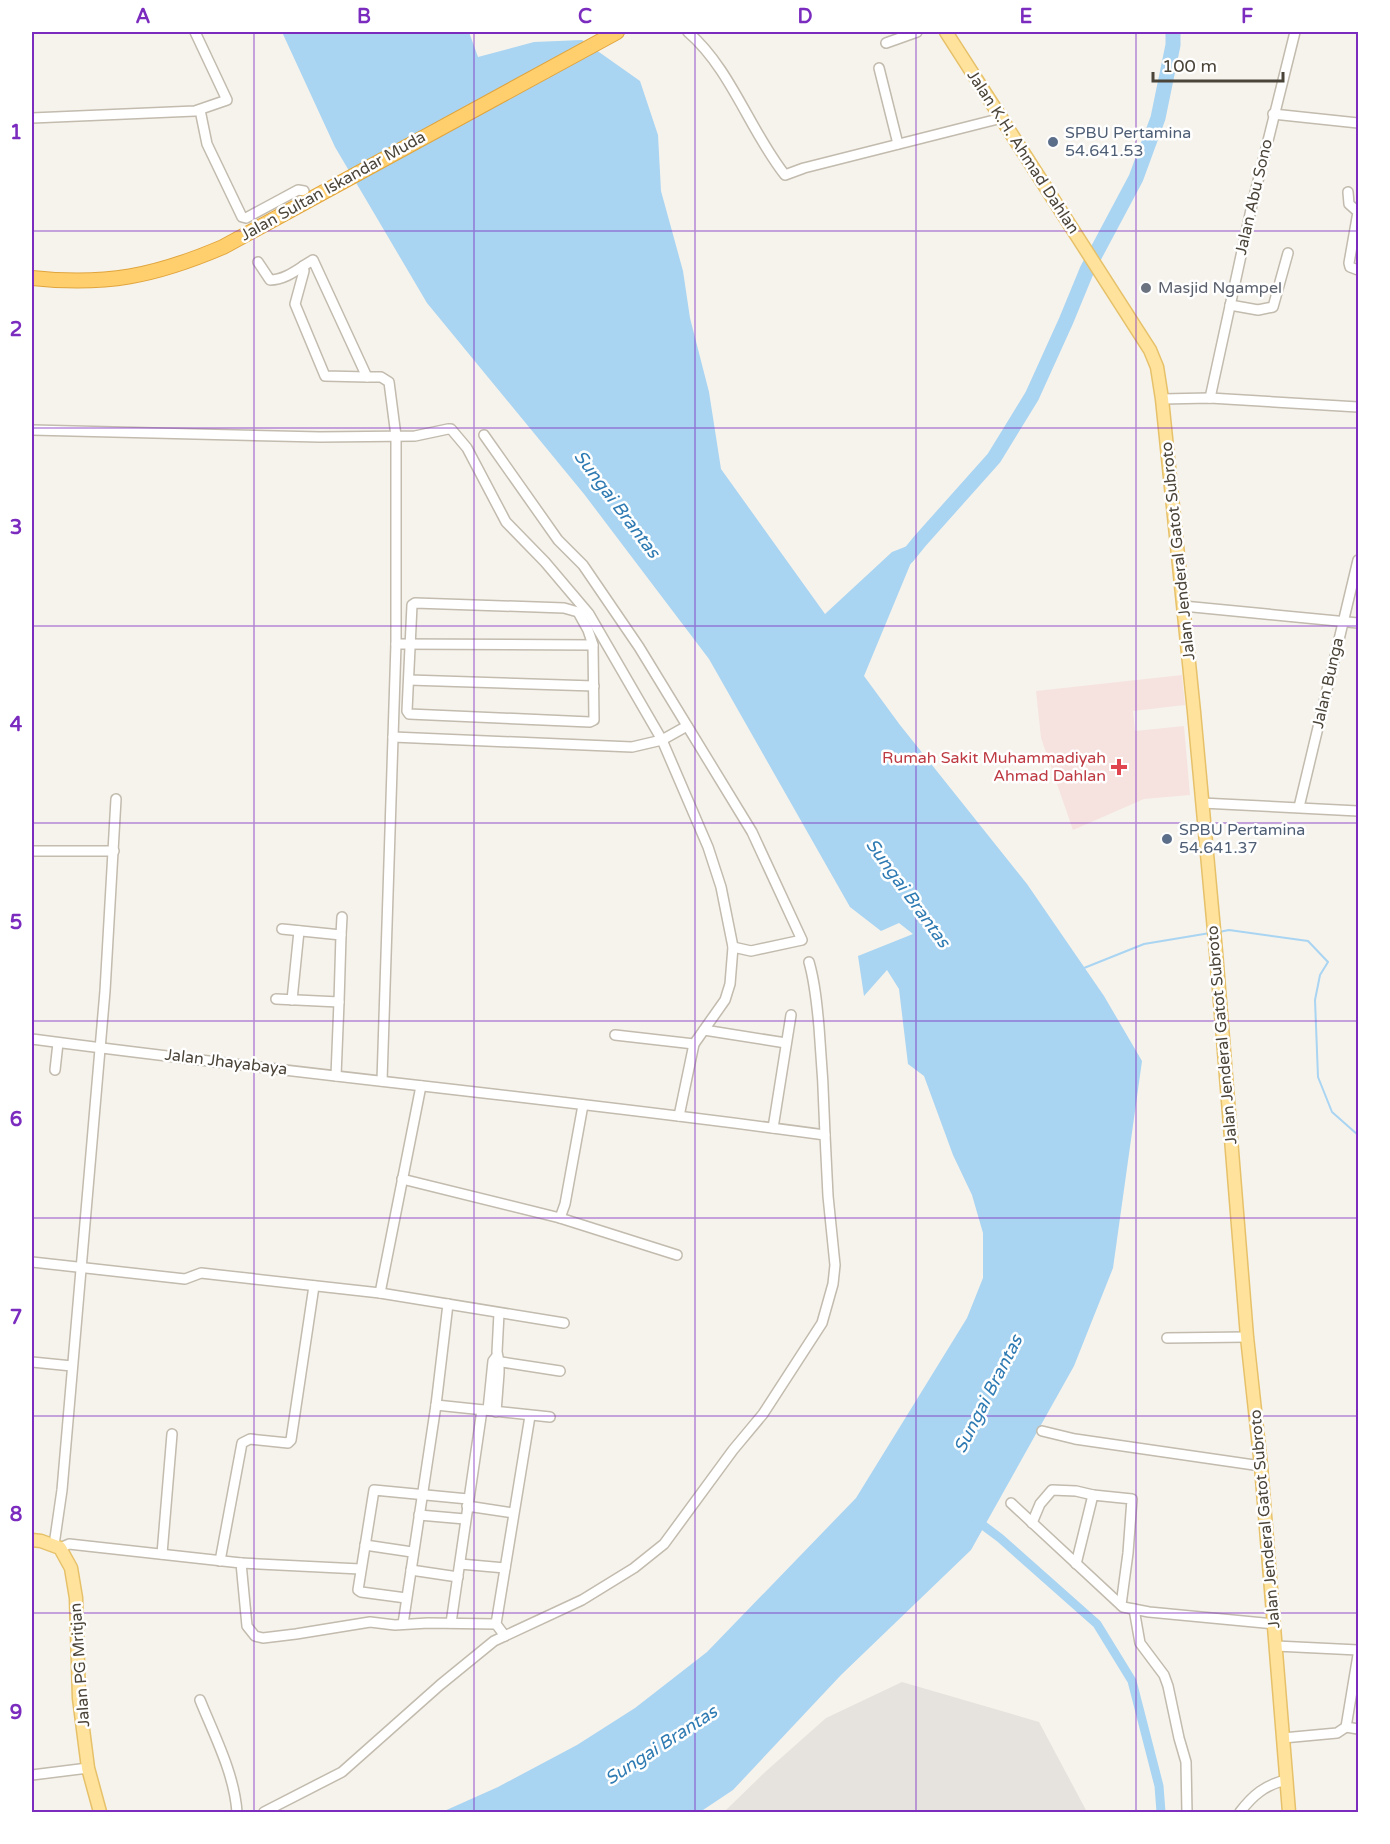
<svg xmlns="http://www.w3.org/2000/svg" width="1390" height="1844" font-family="'Varela Round',sans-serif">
<rect width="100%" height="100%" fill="#f6f3ec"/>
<polygon fill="#e6e2dd" points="902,1682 1039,1722 1087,1812 724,1812 764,1773 826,1718"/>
<polygon fill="#f6e3e0" points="1182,675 1185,705 1133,711 1135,731 1184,726 1190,795 1144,799 1073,830 1041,738 1036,691"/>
<polygon fill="#a9d4f2" points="282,32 469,32 478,57 534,42 582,40 640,81 658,135 661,191 683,271 690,318 709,392 721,469 825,614 892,552 920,541 864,676 900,725 1027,884 1104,996 1142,1061 1113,1268 1074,1366 971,1550 841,1675 733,1790 700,1812 442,1812 498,1787 577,1745 635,1708 707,1652 856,1498 967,1318 983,1278 983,1233 972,1195 953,1155 924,1076 908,1064 899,989 887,970 864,996 858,956 913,934 899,923 881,931 850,907 709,659 584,494 427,303 335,147"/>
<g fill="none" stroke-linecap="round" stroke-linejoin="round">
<g stroke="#a9d4f2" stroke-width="2">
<polyline points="1219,932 1229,930 1308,941 1328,962 1320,975 1315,1000 1318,1077 1332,1112 1358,1135"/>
<polyline points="1084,968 1144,944 1210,933"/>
</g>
<polyline stroke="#a9d4f2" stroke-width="9" points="976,1520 1000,1538 1097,1624 1132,1681 1159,1786 1161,1812"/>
<polyline stroke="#a9d4f2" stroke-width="15" points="907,557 920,541 994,458 1032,396 1066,321 1087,270 1136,178 1158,118 1173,45 1173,32"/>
<defs>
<g id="minor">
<path d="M688,32C731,69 750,131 785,175L804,168L1002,118"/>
<polyline points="886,43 917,32"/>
<polyline points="879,68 898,144"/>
<polyline points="200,110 207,144 242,217 246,218 298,190 304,191"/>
<polyline points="1273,114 1358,123"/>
<polyline points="32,118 195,111 227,100 195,32"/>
<polyline points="1348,192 1349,204 1358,212 1349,263 1350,267 1358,270"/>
<path d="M258,262L270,280C286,280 299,268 313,260L367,377H381L389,382L396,436V644L382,1081"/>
<polyline points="303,266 304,271 295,304 325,376 367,377"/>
<polyline points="1230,305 1258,310 1273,307 1288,253"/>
<polyline points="1210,398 1252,205 1295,32"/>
<polyline points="1162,399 1210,398 1358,407"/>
<polyline points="32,430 320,437 415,436 448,429 451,429 467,448 506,522 545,562 589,614 662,740 708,847 721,887 733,947 730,984 725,1000 694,1044 679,1116"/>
<polyline points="484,435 558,540 583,565 639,647 752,832 802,940 751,951 733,947"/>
<polygon points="415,603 564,608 578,612 588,630 593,645 594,720 590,722 409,714 407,711 412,605"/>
<polyline points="1183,606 1358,623"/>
<polyline points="396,644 593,645"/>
<polyline points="409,680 594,686"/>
<polyline points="393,737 632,747 662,740 687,726"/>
<polyline points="1202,803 1358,811"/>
<polyline points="1299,807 1358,560"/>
<polyline points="32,851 114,851"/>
<polyline points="341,935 342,917"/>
<path d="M809,962C815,983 817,1005 819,1027C822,1063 824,1099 825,1135"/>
<polyline points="276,999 339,1002 341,935 282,929"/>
<polyline points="292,1000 299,931"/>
<polyline points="704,1030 786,1043"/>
<polyline points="615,1035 694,1044"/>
<path d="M32,1039C296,1074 561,1099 825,1135L828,1196L835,1265L833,1284L822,1323L763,1414L733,1450L664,1544L634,1568L582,1600L494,1641L440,1685L342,1772L264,1812"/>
<polyline points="55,1070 58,1043"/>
<polyline points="336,1076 339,1002"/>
<polyline points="583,1105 565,1204 560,1218 677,1255"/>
<polyline points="773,1128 791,1015"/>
<polyline points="402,1179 560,1218"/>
<polyline points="32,1262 185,1279 201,1273 380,1293 564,1323"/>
<polyline points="380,1293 421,1086"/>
<polyline points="1167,1338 1247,1337"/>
<polyline points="495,1361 560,1371"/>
<polyline points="32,1362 72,1366"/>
<polyline points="436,1405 550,1417"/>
<polyline points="488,1410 493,1361 496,1357"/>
<polyline points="496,1412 499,1373 499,1362 497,1352 499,1313"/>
<polyline points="1042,1431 1075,1439 1261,1466"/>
<polyline points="1011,1503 1123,1607 1149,1612 1274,1624"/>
<polyline points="467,1506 513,1513"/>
<polyline points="419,1515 465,1519"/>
<polyline points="1032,1523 1040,1504 1052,1490 1076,1491 1093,1495"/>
<polyline points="54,1545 62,1490 105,991 116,799"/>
<polyline points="365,1545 412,1552"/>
<polyline points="60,1548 69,1544 241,1563 247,1626 255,1636 263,1638 296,1634 370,1622 395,1625 428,1623 496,1624"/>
<polyline points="162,1554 172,1434"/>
<polyline points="220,1561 242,1443 250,1439 288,1443 291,1440 314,1286"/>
<polyline points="241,1563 360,1569"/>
<polyline points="460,1564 505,1568"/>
<polyline points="1076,1564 1093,1495 1132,1499 1128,1553 1121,1605"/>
<polyline points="411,1570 458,1577"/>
<polyline points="406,1598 361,1592 358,1590 374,1490 468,1499"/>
<polyline points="1134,1609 1140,1643 1164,1675 1168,1686 1179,1738 1186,1762 1187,1812"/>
<polyline points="451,1623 482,1410"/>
<polyline points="403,1624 436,1405 448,1304"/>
<polyline points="505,1636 496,1624 530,1416"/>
<polyline points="1276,1646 1358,1650"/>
<path d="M200,1700C215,1737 234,1773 237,1812"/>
<polyline points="1346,1727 1358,1729"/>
<polyline points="1283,1738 1337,1733 1346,1727 1358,1655"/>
<polyline points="32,1775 88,1768"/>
<path d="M1240,1812C1253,1795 1265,1785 1286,1780"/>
</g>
<g id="major">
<polyline points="946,32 1150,350 1157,367 1162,399 1194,712 1216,952 1247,1337 1261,1466 1289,1812"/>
<polyline points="32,1540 41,1541 60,1548 71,1568 76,1598 79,1698 88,1768 100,1812"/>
</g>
<path id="highway" d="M32,278C106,286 155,276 223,247L617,32"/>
</defs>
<use href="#minor" stroke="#c2bbae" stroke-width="12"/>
<use href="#major" stroke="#e6c16a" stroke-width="15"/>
<use href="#highway" stroke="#e0a43c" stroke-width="16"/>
<use href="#minor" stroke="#fff" stroke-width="9"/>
<use href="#major" stroke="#ffe39c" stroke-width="12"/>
<use href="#highway" stroke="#ffcf6e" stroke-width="14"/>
</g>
<path fill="none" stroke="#7b2cbf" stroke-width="1.5" stroke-opacity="0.55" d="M254,32V1812M474,32V1812M695,32V1812M916,32V1812M1136,32V1812M32,231H1358M32,428H1358M32,626H1358M32,823H1358M32,1021H1358M32,1218H1358M32,1416H1358M32,1613H1358"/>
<g fill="#5c6f8a" stroke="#fff" stroke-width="2">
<circle cx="1053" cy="142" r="6"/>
<circle cx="1167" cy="839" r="6"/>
</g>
<circle fill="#6b7280" stroke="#fff" stroke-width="2" cx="1146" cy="288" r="6"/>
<path fill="#e0444e" stroke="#fff" stroke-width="2" d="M1116 758h6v6h6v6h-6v6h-6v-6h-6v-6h6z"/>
<g text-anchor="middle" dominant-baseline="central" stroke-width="5" stroke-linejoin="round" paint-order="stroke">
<g font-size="16" fill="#4e5e75" stroke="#fff" text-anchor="start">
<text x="1065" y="133">SPBU Pertamina<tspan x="1065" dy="18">54.641.53</tspan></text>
<text x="1179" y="830">SPBU Pertamina<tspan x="1179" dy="18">54.641.37</tspan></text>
</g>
<g font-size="16" fill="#4b4439" stroke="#fff">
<text transform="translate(1023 152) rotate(57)">Jalan K.H. Ahmad Dahlan</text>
<text transform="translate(333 186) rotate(-29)">Jalan Sultan Iskandar Muda</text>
<text transform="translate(1254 197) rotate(-77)">Jalan Abu Sono</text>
<text transform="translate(1178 551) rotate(-96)">Jalan Jenderal Gatot Subroto</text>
<text transform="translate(1328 683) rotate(-77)">Jalan Bunga</text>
<text transform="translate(1222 1035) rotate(-95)">Jalan Jenderal Gatot Subroto</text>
<text transform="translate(226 1062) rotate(7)">Jalan Jhayabaya</text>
<text transform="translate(1265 1519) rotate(-95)">Jalan Jenderal Gatot Subroto</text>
<text transform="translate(80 1665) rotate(-94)">Jalan PG Mritjan</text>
</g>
<g font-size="16" fill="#5b616d" stroke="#fff" text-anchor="start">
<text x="1158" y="288">Masjid Ngampel</text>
</g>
<g font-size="16" fill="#be3a42" stroke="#fff" text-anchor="end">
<text x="1106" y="758">Rumah Sakit Muhammadiyah<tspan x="1106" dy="18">Ahmad Dahlan</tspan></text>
</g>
<g font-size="18" font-style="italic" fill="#2e7ab2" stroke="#fff">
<text transform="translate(617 504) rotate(53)">Sungai Brantas</text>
<text transform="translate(908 893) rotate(54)">Sungai Brantas</text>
<text transform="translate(988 1394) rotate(-63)">Sungai Brantas</text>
<text transform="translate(661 1745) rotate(-33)">Sungai Brantas</text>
</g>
</g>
<rect width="1390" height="1844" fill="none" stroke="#ffffff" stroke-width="66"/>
<path d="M1153 72v9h130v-9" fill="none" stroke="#4b4439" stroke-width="3"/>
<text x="1162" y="72" font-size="18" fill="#4b4439" stroke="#ffffff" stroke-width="4.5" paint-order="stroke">100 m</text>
<rect x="33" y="33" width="1324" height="1778" fill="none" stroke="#7b2cbf" stroke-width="2"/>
<g font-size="20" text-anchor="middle" font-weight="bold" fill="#7b2cbf">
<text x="143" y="23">A</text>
<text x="364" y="23">B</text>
<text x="585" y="23">C</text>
<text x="805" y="23">D</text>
<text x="1026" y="23">E</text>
<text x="1247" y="23">F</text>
<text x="16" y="139">1</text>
<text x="16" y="336">2</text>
<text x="16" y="534">3</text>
<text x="16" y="731">4</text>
<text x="16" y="929">5</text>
<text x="16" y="1126">6</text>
<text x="16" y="1324">7</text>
<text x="16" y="1521">8</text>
<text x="16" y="1719">9</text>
</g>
</svg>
